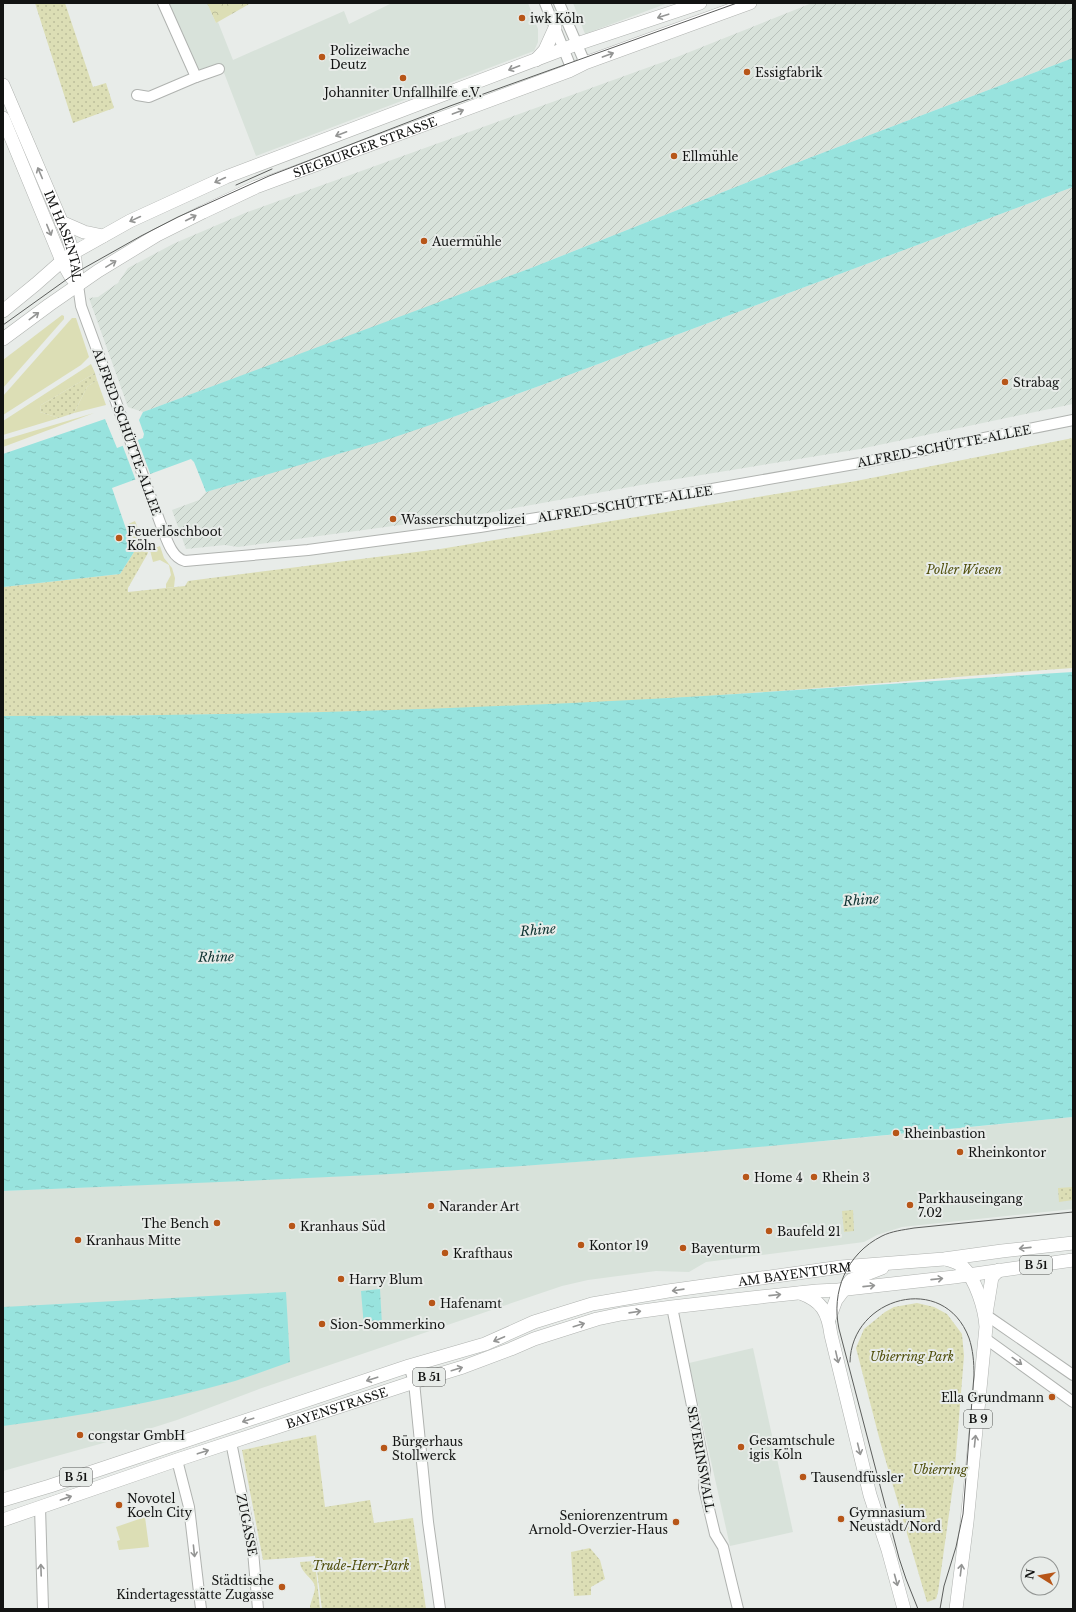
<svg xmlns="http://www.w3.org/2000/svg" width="1076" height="1612" font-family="'Libre Baskerville',serif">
<defs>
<pattern id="industrial-furrows" width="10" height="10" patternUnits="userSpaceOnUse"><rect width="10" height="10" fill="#d8e2da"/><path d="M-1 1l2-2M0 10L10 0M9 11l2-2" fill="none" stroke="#b8c1ba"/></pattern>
<pattern id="forest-crowns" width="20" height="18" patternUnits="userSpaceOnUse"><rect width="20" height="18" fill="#dcdeb5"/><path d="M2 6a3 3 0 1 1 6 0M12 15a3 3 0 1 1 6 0" fill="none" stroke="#bcbe9b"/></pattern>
<pattern id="park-dots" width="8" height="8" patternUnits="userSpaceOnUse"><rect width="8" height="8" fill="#dcdeb5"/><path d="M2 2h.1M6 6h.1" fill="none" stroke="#bcbe9b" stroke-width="1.8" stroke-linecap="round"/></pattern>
<pattern id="water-ripples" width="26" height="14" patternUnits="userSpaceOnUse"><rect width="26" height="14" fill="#98e3de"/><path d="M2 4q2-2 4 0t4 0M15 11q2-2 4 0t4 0" fill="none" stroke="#82c2bd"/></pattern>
</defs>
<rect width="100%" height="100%" fill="#e8ece9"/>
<g fill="#d8e2da">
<polygon points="167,3 207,3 216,23 218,22 233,60 344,11 349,24 392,3 528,3 538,29 538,42 534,51 256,156 221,65 197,73"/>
<polygon points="573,3 668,3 585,34"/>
<polygon points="1073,1117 1073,1209 902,1227 877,1235 864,1242 706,1262 689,1272 656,1271 588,1280 562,1286 259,1389 177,1420 114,1440 3,1471 3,1191 383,1174 563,1163 848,1139"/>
<polygon points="753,1348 793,1532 730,1546 689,1363"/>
</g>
<g fill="url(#industrial-furrows)">
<polygon points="812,3 1073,3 1073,58 809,158 531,268 364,331 143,412 128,407 89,298 98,297 118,283 128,268 173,244 245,213 677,57"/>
<polygon points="1073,187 1073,404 860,449 652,483 482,514 238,547 225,545 186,549 172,510 199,500 206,492 442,421 542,385"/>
</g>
<g fill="#dcdeb5">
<polygon points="62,315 64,316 64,319 3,388 3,360"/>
<polygon points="72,318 76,318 89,357 81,365 3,415 3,396"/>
<polygon points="91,364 95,373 41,405 40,412 59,418 3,435 3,421"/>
<polygon points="97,380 106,405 74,413 87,387"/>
<polygon points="94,413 3,447 3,440"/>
<polygon points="160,546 164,558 172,568 175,578 174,587 166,588 166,584 171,575 169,565 160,560 153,562 150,550"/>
<polygon points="145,1517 149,1547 119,1550 117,1541 120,1540 116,1527"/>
</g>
<polygon fill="url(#forest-crowns)" points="207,3 251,3 216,23"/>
<g fill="url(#park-dots)">
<polygon points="35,3 65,3 93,87 106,83 114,108 73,123"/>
<polygon points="95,373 97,380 87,387 74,413 59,418 40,412 41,405"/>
<path d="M1073,438V668C935,678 797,691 660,699C441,711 222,716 3,716V587L120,574L134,552L126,525L135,521L148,553L128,588V592L185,586L188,581L440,549L856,481Z"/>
<polygon points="1073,1187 1073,1200 1059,1202 1058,1188"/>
<polygon points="853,1210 854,1231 844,1232 842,1211"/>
<polygon points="917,1303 934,1307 947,1314 962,1334 964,1356 954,1479 938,1592 936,1599 927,1602 880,1441 856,1348 864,1329 885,1312 894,1307"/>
<polygon points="316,1435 325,1507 370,1500 374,1523 413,1518 426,1609 322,1609 315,1556 263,1560 242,1450"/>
<polygon points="590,1548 600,1560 605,1579 591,1587 591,1595 574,1596 571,1552"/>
<path d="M315,1561L320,1609H310C310,1602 315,1594 315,1587C314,1578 301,1574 300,1562Z"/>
</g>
<g fill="url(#water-ripples)">
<polygon points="1073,58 1073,187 542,385 442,421 383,441 206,492 194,462 191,459 112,488 134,552 120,574 3,587 3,454 105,419 117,448 143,438 144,434 139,420 143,412 531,268 809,158"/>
<path d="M1073,672V1117C903,1133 733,1151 563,1163C377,1177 190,1183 3,1191V716C168,716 333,713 498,706C690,699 881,684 1073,672Z"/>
<polygon points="380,1289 382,1325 364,1327 361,1291"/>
<path d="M286,1292L290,1362C272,1368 254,1375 235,1381C161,1402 79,1416 3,1426V1307Z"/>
</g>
<polygon fill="#e8ece9" points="137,438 151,476 136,481 122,444"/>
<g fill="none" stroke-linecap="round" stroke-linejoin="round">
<defs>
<g id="minor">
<polyline points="545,3 572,70"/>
<polyline points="559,3 585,63"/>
<polyline points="196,77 219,69"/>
<polyline points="137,95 149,97 196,77 163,3"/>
<path d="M78,285L81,306L161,525C166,537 171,558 185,561L308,550L480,527L655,499L860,463L1073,420"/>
<polyline points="672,1307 705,1470 704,1488 715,1534 723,1547 738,1609"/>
<polyline points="986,1315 1073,1375"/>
<polyline points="986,1339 1073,1402"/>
<polyline points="409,1366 414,1382 428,1522 440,1609"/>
<polyline points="231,1442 253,1551 258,1609"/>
<polyline points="177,1460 189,1507 201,1609"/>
<polyline points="40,1507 43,1609"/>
</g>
<g id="major">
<polyline points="536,60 545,50 555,28"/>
<path id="s1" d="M3,85L68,237L75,260L78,285"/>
<polyline points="3,118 62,261 71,277 78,285"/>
<polyline points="61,222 84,232 103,236"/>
<polyline points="3,311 36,284 62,261 73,253 130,221 226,177 577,44 700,3"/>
<path id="s2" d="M3,339L49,305L98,271L157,235L203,212L256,187L569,71L585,63L750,3"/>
<path d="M946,1259C952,1261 958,1262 963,1267C976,1280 985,1309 986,1327L967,1522L956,1609"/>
<path d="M800,1293C822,1301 828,1312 831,1335L870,1495L888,1550L904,1609"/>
<polyline points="986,1314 992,1277 999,1270"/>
<polyline points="829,1319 836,1300 851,1280 882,1268"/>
<path id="s3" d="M3,1500L50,1486L409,1366L485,1344L534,1322L592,1304L668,1291L841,1267L944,1259L1002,1251L1073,1243"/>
<path id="s4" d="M3,1520L177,1460L414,1382L463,1367L511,1349L534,1339L597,1319L621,1314L672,1307L751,1298L817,1291L838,1290L954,1277L1073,1260"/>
</g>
</defs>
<use href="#minor" stroke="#b0b3b0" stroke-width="12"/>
<use href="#major" stroke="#b0b3b0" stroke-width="14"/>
<use href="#minor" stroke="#fff" stroke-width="10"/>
<use href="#major" stroke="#fff" stroke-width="13"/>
<g stroke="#5c5e5c" stroke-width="1">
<polyline points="236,185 272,169"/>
<polyline points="3,325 77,272 141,236 178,217 269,176 450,106 737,3"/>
<path d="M850,1362C851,1297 944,1271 969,1338C973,1350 974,1362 974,1375L963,1514L956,1547L944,1586L940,1609"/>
<path d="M918,1609L906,1579L899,1558L839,1329C831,1292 846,1254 882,1236C892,1231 903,1230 914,1228L1073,1212"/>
</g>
</g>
<defs><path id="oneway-shaft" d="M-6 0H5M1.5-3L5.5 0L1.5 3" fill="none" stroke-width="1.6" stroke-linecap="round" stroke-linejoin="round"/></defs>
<g stroke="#949594">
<use href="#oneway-shaft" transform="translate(663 16) rotate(162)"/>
<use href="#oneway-shaft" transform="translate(608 55) rotate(-20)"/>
<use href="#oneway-shaft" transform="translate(514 68) rotate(159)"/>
<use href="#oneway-shaft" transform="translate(458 112) rotate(-20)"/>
<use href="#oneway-shaft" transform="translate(341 134) rotate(159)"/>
<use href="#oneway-shaft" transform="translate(40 173) rotate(-113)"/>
<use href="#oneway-shaft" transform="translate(220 180) rotate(155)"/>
<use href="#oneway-shaft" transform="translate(191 218) rotate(-27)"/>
<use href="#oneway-shaft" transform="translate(135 219) rotate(155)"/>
<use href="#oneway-shaft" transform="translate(49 230) rotate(68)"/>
<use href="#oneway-shaft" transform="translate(111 264) rotate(-31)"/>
<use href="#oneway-shaft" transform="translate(34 316) rotate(-37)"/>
<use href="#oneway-shaft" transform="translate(1025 1248) rotate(174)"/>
<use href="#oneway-shaft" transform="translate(937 1279) rotate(-6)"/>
<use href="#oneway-shaft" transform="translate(869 1286) rotate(-6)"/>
<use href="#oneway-shaft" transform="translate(678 1290) rotate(172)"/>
<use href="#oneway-shaft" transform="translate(775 1295) rotate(-6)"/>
<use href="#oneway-shaft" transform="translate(635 1312) rotate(-8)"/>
<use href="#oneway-shaft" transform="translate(579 1325) rotate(-17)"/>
<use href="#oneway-shaft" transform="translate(499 1339) rotate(157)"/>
<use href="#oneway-shaft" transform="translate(837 1357) rotate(77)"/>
<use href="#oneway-shaft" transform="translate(1017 1361) rotate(36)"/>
<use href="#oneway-shaft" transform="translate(457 1369) rotate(-17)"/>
<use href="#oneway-shaft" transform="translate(372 1379) rotate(162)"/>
<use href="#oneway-shaft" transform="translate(248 1420) rotate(162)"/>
<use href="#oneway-shaft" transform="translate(975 1441) rotate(-84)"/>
<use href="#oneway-shaft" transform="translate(859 1449) rotate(76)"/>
<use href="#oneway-shaft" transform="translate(203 1452) rotate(-18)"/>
<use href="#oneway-shaft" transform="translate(66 1498) rotate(-19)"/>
<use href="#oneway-shaft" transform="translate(194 1551) rotate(84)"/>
<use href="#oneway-shaft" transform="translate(41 1570) rotate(-92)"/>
<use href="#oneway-shaft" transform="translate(961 1570) rotate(-83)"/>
<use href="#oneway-shaft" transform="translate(896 1580) rotate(75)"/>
</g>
<g fill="#b75618" stroke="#e8ece9" stroke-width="1.5">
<circle cx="522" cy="18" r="4"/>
<circle cx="322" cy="57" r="4"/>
<circle cx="747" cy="72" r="4"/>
<circle cx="403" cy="78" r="4"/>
<circle cx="674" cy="156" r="4"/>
<circle cx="424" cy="241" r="4"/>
<circle cx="1005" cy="382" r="4"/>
<circle cx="393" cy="519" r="4"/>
<circle cx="119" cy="538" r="4"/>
<circle cx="896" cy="1133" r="4"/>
<circle cx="960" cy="1152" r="4"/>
<circle cx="746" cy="1177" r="4"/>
<circle cx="814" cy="1177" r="4"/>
<circle cx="910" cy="1205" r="4"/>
<circle cx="431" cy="1206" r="4"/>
<circle cx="217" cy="1223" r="4"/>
<circle cx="292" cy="1226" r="4"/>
<circle cx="769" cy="1231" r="4"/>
<circle cx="78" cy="1240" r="4"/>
<circle cx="581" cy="1245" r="4"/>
<circle cx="683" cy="1248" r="4"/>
<circle cx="445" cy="1253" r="4"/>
<circle cx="341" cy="1279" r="4"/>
<circle cx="432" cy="1303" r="4"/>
<circle cx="322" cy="1324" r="4"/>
<circle cx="1052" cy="1397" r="4"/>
<circle cx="80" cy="1435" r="4"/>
<circle cx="741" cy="1447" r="4"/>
<circle cx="384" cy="1448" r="4"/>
<circle cx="803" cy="1477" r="4"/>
<circle cx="119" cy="1505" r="4"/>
<circle cx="841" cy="1519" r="4"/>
<circle cx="676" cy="1522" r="4"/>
<circle cx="282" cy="1587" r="4"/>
</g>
<g text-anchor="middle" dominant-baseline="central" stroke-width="4" stroke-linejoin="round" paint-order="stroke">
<g fill="#e8ece9" stroke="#525452" stroke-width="1">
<rect x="1020" y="1256" width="32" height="18" rx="3"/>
<rect x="413" y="1368" width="32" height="18" rx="3"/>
<rect x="964" y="1410" width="28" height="18" rx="3"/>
<rect x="60" y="1468" width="32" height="18" rx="3"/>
</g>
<g font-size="11" font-weight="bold" fill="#121312">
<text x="1036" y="1265">B 51</text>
<text x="429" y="1377">B 51</text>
<text x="978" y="1419">B 9</text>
<text x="76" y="1477">B 51</text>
</g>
<g font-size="12" fill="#121312" stroke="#e8ece9" text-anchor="start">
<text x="530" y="18">iwk Köln</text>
<text x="330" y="50">Polizeiwache<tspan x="330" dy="14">Deutz</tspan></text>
<text x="755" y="72">Essigfabrik</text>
<text x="403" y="92" text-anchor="middle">Johanniter Unfallhilfe e.V.</text>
<text x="682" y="156">Ellmühle</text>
<text x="432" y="241">Auermühle</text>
<text x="1013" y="382">Strabag</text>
<text x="401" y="519">Wasserschutzpolizei</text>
<text x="127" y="531">Feuerlöschboot<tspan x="127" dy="14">Köln</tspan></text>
<text x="904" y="1133">Rheinbastion</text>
<text x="968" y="1152">Rheinkontor</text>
<text x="754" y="1177">Home 4</text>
<text x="822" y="1177">Rhein 3</text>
<text x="918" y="1198">Parkhauseingang<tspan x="918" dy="14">7.02</tspan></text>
<text x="439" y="1206">Narander Art</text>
<text x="209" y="1223" text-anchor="end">The Bench</text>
<text x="300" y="1226">Kranhaus Süd</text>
<text x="777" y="1231">Baufeld 21</text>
<text x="86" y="1240">Kranhaus Mitte</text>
<text x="589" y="1245">Kontor 19</text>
<text x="691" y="1248">Bayenturm</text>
<text x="453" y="1253">Krafthaus</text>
<text x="349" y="1279">Harry Blum</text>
<text x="440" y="1303">Hafenamt</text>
<text x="330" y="1324">Sion-Sommerkino</text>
<text x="1044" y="1397" text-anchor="end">Ella Grundmann</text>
<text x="88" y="1435">congstar GmbH</text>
<text x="749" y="1440">Gesamtschule<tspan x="749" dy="14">igis Köln</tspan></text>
<text x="392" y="1441">Bürgerhaus<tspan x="392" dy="14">Stollwerck</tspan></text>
<text x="811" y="1477">Tausendfüssler</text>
<text x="127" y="1498">Novotel<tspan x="127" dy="14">Koeln City</tspan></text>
<text x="849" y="1512">Gymnasium<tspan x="849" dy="14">Neustadt/Nord</tspan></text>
<text x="668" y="1515" text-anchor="end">Seniorenzentrum<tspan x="668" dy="14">Arnold-Overzier-Haus</tspan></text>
<text x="274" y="1580" text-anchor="end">Städtische<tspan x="274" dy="14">Kindertagesstätte Zugasse</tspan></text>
</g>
<g font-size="12" fill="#121312" stroke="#e8ece9">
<text stroke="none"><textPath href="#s2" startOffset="412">SIEGBURGER STRASSE</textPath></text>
<text stroke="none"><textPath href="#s1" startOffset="163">IM HASENTAL</textPath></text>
<text transform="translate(127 432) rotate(70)">ALFRED-SCHÜTTE-ALLEE</text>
<text transform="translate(944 446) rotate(-11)">ALFRED-SCHÜTTE-ALLEE</text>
<text transform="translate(625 504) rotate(-9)">ALFRED-SCHÜTTE-ALLEE</text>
<text stroke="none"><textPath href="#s3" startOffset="826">AM BAYENTURM</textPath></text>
<text stroke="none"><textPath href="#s4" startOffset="352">BAYENSTRASSE</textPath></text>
<text transform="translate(701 1459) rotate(80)">SEVERINSWALL</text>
<text transform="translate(247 1525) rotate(79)">ZUGASSE</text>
</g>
<g font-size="12" font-style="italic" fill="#4f4e0b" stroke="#e8ece9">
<text x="964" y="569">Poller Wiesen</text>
<text x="912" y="1356">Ubierring Park</text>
<text x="940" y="1469">Ubierring</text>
<text x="361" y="1565">Trude-Herr-Park</text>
</g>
<g font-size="13" font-style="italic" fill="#0d3230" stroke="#e8ece9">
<text transform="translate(861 900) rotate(-5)">Rhine</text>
<text transform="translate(538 930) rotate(-5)">Rhine</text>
<text transform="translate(216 957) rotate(-1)">Rhine</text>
</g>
</g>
<rect width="1076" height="1612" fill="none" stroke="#121312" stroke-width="8"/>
<g transform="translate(1040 1576) rotate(281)"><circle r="19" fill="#e8ece9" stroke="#929593"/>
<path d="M0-3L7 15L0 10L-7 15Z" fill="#b75618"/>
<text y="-6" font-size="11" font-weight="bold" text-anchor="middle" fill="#121312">N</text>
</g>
</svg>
